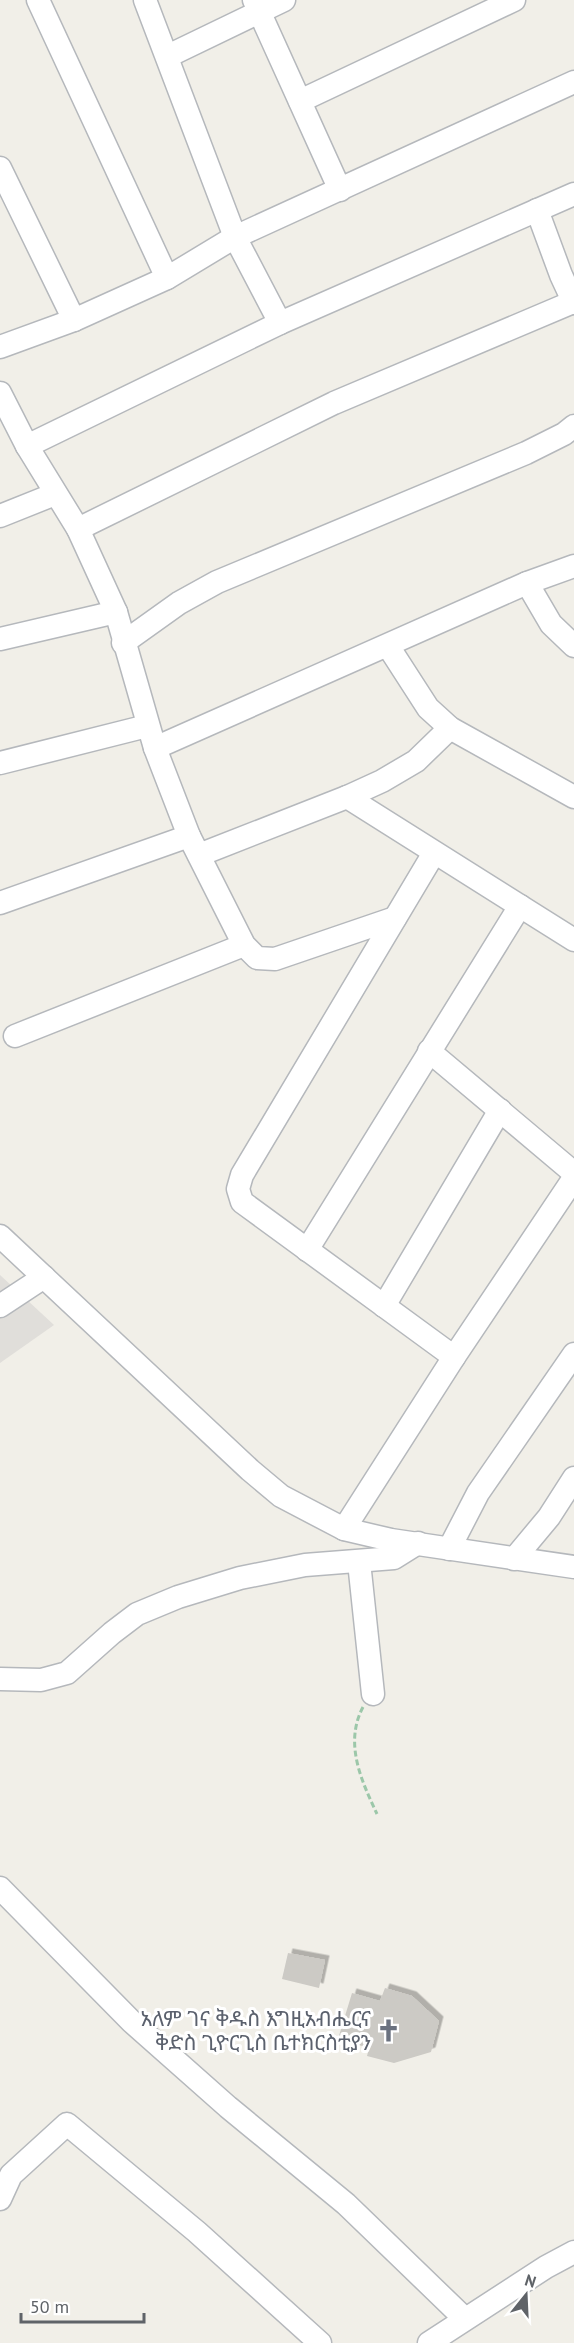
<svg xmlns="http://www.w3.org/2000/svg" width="574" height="2343" font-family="'PT Sans','Noto Sans Ethiopic',sans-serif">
<defs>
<filter id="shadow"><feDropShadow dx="4.5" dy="-4.5" stdDeviation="0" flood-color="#0004"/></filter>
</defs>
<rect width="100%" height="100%" fill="#f1efe8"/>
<polygon fill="#e0deda" points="0,1275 54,1325 0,1363"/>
<g fill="#cccac5" filter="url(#shadow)">
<polygon points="288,1953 325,1960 319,1988 282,1979"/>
<polygon points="385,1988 412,1996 439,2021 431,2052 394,2063 367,2056 369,2048 338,2039 352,1993 380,2001"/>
</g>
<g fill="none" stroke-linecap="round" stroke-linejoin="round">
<defs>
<g id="minor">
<polyline points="38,0 167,278"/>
<polyline points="254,0 340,190"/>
<polyline points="168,56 284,0"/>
<polyline points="300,101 514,0"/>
<polyline points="0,168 74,320"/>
<polyline points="537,210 561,275 574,303"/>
<polyline points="280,323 574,194"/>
<polyline points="0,347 74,320 167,278 235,237 574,82"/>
<polyline points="0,393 27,446 78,529 116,612 155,748 189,836 244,945 257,958 275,959 395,918"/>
<polyline points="27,446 280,323 235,237 145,0"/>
<polyline points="0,516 55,494"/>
<polyline points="78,529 334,403 573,302"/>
<polyline points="527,583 551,624 574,646"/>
<polyline points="0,639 116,612"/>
<polyline points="123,643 179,603 217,582 526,453 564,434 574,426"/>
<polyline points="388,646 428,708 450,728 574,797"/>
<polyline points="155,748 527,583 574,566"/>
<polyline points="0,763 147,726"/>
<polyline points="347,797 574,940"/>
<polyline points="434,853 242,1175 238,1189 242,1202 454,1357"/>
<polyline points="199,855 347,797 382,781 416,761 450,728"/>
<polyline points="0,903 189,836"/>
<polyline points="15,1036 244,945"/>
<polyline points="429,1051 574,1173"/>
<polyline points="0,1236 250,1470 281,1496 344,1529 391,1540 574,1567"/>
<polyline points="307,1250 520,906"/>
<polyline points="0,1306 44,1277"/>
<polyline points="384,1306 500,1110"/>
<polyline points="344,1529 454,1357 574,1178"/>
<polyline points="449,1549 478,1493 574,1354"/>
<polyline points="514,1559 549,1517 574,1478"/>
<polyline points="359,1562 373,1694"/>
<polyline points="0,1679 41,1680 67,1673 112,1633 137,1614 178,1597 240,1578 305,1565 394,1558 418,1543"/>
<polyline points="0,1888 132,2022 228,2107 346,2204 464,2318"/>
<polyline points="0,2199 11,2175 67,2124 197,2232 320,2343"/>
<polyline points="429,2343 546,2267 574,2252"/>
</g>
</defs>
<use href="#minor" stroke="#b5b8bc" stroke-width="25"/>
<path stroke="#9cc7a9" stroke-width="3" stroke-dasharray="6 3" stroke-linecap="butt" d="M363,1707C344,1743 361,1780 377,1814"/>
<use href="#minor" stroke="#fff" stroke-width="22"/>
</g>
<defs>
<symbol id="church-bare" viewBox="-9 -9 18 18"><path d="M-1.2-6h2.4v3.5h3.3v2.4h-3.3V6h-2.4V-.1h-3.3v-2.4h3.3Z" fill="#6b7280" stroke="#fff" stroke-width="2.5" paint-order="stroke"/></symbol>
</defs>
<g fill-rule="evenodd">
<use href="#church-bare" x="372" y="2014" width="33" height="33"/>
</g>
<g text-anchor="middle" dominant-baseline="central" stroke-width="6" stroke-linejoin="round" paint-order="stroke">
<g font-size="21" fill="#5b616d" stroke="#fff" text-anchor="end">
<text x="371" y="2018">አለም ገና ቅዱስ እግዚአብሔርና<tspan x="371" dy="24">ቅድስ ጊዮርጊስ ቤተክርስቲያን</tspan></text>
</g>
</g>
<g transform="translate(526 2295) rotate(18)" stroke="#ffffff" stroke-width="4.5" paint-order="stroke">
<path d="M0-4.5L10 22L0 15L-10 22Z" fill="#5f6368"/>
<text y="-9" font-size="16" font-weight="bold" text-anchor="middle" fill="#5f6368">N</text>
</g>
<path d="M21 2313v9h123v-9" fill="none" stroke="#5f6368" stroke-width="3"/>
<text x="30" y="2313" font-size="18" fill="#5f6368" stroke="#ffffff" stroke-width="4.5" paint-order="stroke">50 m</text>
</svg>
